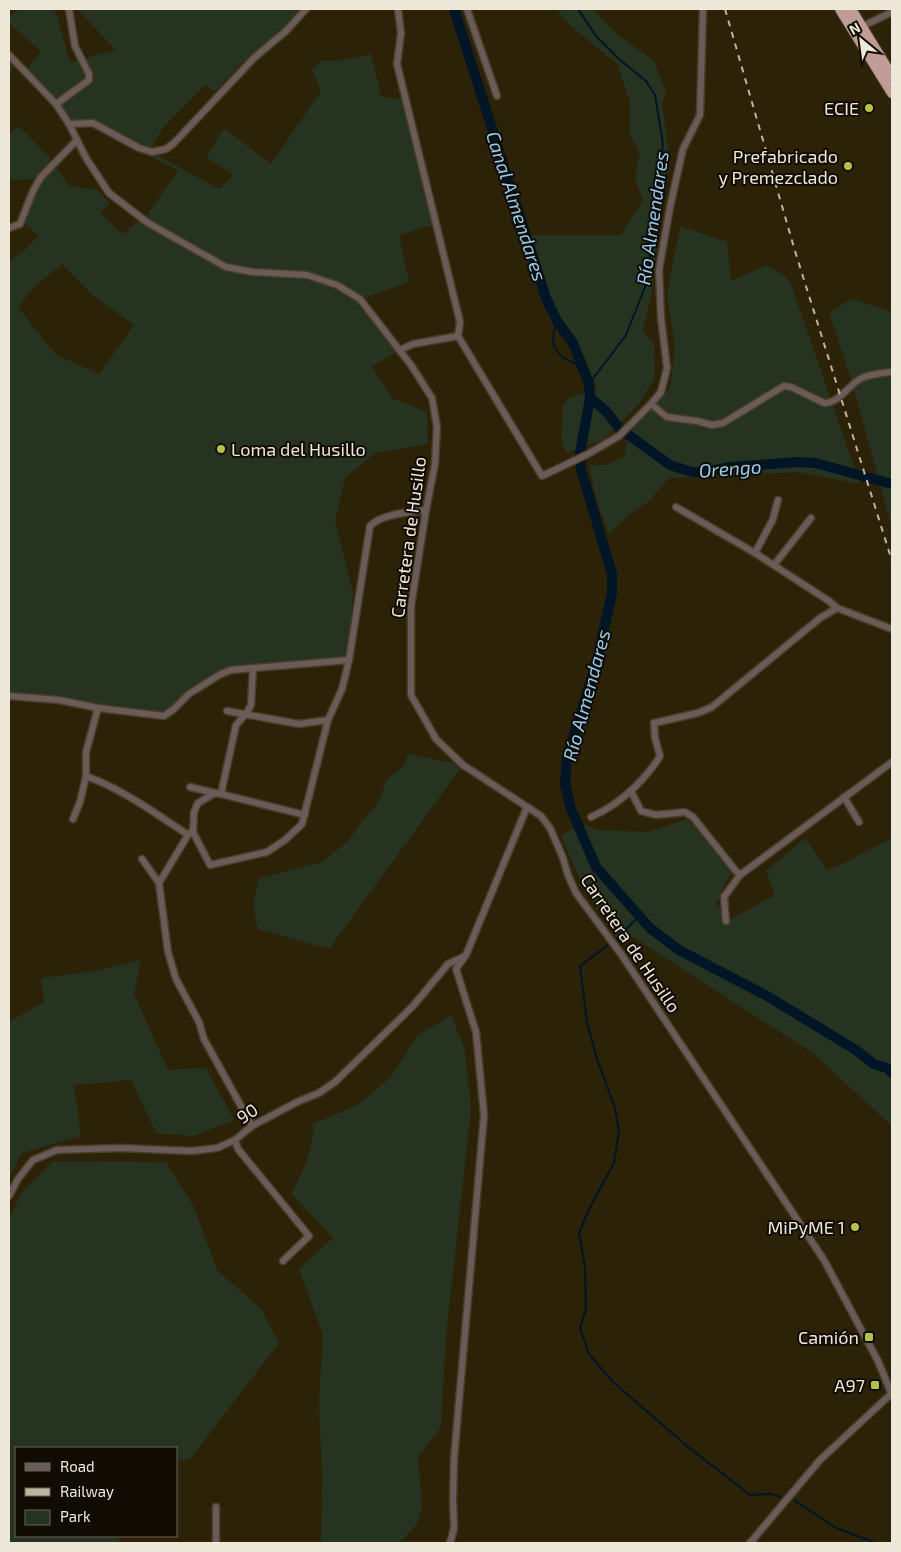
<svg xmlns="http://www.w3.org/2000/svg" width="901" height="1552" font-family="'Exo 2',sans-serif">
<rect width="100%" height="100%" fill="#2c2208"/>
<g fill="#273321" fill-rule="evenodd">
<path d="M19,9H52L56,13L70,62L116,50L77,9H306L268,46L244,61L215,92L205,85L162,129L150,151L219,189L233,175L206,157L224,128L271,164L321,91L312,70L320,61H337L371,54L381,96L406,101L436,224L399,235L409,282L361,299L400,350L372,366L392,398L427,412L428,444L375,453L345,478L335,521L353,593L349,660L275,666L219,675L164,716L9,696V261L22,253L38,236L19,217L37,179L9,180V135L19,126L49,157L69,186L97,190L110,203L100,213L122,234L148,214L178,170L92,128L66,126L32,81L14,66L9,75V61L12,55L27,69L41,51L9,23V18ZM62,264L92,295L134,325L99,374L55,354L18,307L35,286Z"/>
<polygon points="556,9 592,9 617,34 654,61 666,92 662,104 668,147 663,196 653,285 643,331 654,344 655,377 639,404 605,439 566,453 561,437 563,405 569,398 597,390 584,356 557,313 546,291 529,235 621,235 643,200 635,178 640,153 630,135 630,103 618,65 569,24"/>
<polygon points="680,226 727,242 731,281 766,265 785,276 791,284 860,484 798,472 672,478 668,479 648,502 630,514 609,534 596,498 589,465 606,465 624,457 630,432 670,388 675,347 667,295"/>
<polygon points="852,299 892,312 892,528 851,379 829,312"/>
<path d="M408,754L463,765L329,949L258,929C252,907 253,898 260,878L322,862L348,841L362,821L378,803L387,779L404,766Z"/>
<polygon points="687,819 739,871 728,877 716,904 731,919 775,895 766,871 805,838 827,869 837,867 892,838 892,1126 814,1054 630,935 622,944 585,891 561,836 581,823 598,830 648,832"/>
<polygon points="141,960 134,994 168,1070 206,1068 234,1120 194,1136 156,1133 131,1080 74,1085 81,1136 22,1153 9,1178 9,1022 44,1002 41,978 95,971"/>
<path d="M451,1015L465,1050L471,1109L446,1336L441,1427L418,1457L422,1505L417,1524L399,1543H321L322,1478L319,1401L323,1335L299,1269L333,1238L292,1194C302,1172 314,1149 313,1124L359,1104L391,1077L417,1036Z"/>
<polygon points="53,1161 166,1162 194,1207 217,1270 261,1309 279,1343 190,1459 176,1461 176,1448 16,1448 16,1536 116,1536 122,1543 9,1543 9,1220 20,1195"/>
</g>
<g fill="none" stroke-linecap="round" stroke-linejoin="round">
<g stroke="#001525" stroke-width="2">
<polyline points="578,9 596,36 619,59 646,81 655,95 663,144 647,282 626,335 589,384"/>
<path d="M557,321C556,327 552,334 553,340C554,355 568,361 581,366"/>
<polyline points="617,939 639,916"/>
<polyline points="608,945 580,966 587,1022 597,1059 615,1108 619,1131 614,1163 588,1211 579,1233 585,1267 586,1309 580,1328 589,1354 612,1381 687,1446 750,1495 770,1494 781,1497"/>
<polyline points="794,1500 836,1528 876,1543"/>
</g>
<g stroke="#001525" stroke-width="10">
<polyline points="454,9 546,298 557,321 573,343 589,384 590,398 580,453 581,469 612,574 612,593 596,664 567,757 565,784 571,809 596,867 650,928 679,950 767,996 856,1050 874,1064 887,1068 892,1073"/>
<polyline points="590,398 606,411 619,428 641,444 670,465 692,472 704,472 731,467 798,462 815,463 892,484"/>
</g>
<defs>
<g id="minor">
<polyline points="398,9 401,33 397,64 460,322 458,336 542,476 588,454 619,436 651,404 661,392 667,368 661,318 659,270 670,207 683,149 700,115 703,9"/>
<polyline points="467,9 497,96"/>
<polyline points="861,27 892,12"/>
<polyline points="9,55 56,104 69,124 86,158 109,193 148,223 226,267 253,272 307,275 337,285 360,299 411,365 432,398 437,427 435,464 426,510 411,606 411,695 436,739 463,765 541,816 550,828 563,858 568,875 576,893 621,954 824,1260 878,1361 892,1395"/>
<polyline points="56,104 89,80 89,74 75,46 69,9"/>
<polyline points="69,124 93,123 139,148 152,152 166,149 173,144 254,58 286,31 306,9"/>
<polyline points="9,228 20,224 33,191 41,177 77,140"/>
<polyline points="400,350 413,344 458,336"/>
<path d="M651,404L667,417L697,421L712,425L723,423L784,386L791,387L824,403C839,403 848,386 860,379C869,374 883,373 892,372"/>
<polyline points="676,507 755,553 829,601 837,608 892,629"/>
<polyline points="755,553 773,519 778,500"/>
<polyline points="774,565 811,518"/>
<path d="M253,668L251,705L246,714L236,725L221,794L215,793L198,803L194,812L193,832L210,865L267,852L285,840L302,824L328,720L342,689L349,660L370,526C381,514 410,512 426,510"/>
<polyline points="9,696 59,700 98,708 164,716 174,709 189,694 219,675 231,670 349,660"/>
<polyline points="227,711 299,724 328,720"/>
<path d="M86,776C124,790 155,813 188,835"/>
<polyline points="190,787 215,793"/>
<polyline points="631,791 641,811 656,815 685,812 693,817 735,870 740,875"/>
<polyline points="221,794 305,815"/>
<polyline points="844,797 859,822"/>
<path d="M591,817C618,805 640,785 657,761L660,756L655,738L654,723L698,713L712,707L820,618L837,608"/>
<polyline points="73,819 80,802 86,776 86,752 98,708"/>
<polyline points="142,859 159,883 168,952 176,979 199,1022 204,1039 252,1126"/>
<polyline points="159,883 188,835 190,833"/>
<polyline points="726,921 724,897 740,875 892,762"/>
<polyline points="235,1140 238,1149 309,1236 283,1261"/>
<polyline points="9,1196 18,1179 33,1160 57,1150 120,1148 192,1151 217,1148 235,1140 252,1126 297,1102 319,1093 335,1082 413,1006 448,964 465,956"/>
<polyline points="216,1543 216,1507"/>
<polyline points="450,1543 454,1528 453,1500 454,1459 484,1115 476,1032 456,969 466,955 527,807"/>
<polyline points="750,1543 820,1460 892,1393"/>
</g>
<g id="trunk">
<polyline points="840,9 892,93"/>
<polyline points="851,9 892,76"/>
</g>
</defs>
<use href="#minor" stroke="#473e25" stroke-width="9"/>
<use href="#trunk" stroke="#473e25" stroke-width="12"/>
<use href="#minor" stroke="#6a5b59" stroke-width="6"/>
<use href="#trunk" stroke="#c09c98" stroke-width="10"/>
<polyline stroke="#bcb5a2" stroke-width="2" stroke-dasharray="6 6" stroke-linecap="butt" points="725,9 795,251 892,561"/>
</g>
<g fill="#b4c24a" stroke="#110c03" stroke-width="2">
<circle cx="869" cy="108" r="5"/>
<circle cx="848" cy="166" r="5"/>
<circle cx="221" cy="449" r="5"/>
<circle cx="855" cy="1227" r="5"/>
<rect x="864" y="1332" width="10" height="10" rx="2.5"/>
<rect x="870" y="1380" width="10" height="10" rx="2.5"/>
</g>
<g text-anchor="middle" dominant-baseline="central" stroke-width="4" stroke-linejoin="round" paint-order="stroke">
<g font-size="18" fill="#eee8d8" stroke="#110c03" text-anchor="end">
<text x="859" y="108">ECIE</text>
<text x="838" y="156">Prefabricado<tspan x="838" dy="21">y Premezclado</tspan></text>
<text x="231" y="449" text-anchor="start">Loma del Husillo</text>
<text x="845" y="1227">MiPyME 1</text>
<text x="859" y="1337">Camión</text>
<text x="865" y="1385">A97</text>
</g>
<g font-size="18" fill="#eee8d8" stroke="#110c03">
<text transform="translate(408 537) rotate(-82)">Carretera de Husillo</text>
<text transform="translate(631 943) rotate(56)">Carretera de Husillo</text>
<text transform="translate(247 1113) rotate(-33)">90</text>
</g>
<g font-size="19" font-style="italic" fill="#96cdf1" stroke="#110c03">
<text transform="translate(517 206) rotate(72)">Canal Almendares</text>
<text transform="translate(652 218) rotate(-82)">Río Almendares</text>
<text transform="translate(730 468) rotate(-4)">Orengo</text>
<text transform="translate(586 695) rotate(-75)">Río Almendares</text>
</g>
</g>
<rect width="901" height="1552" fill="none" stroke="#eee8d8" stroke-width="20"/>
<rect x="15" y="1447" width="162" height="90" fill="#110c03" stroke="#696458"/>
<rect x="25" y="1463" width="25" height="8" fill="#6a5b59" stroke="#696458"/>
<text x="60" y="1472" font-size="15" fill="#eee8d8">Road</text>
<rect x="25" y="1488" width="25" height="8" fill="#bcb5a2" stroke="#696458"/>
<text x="60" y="1497" font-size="15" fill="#eee8d8">Railway</text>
<rect x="25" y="1510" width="25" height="15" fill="#273321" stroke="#696458"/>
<text x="60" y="1522" font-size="15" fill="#eee8d8">Park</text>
<g transform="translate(861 40) rotate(331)" stroke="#110c03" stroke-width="4" paint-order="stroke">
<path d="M0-4L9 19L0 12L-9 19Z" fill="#eee8d8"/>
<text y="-8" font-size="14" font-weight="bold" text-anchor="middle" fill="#eee8d8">N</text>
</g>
</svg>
